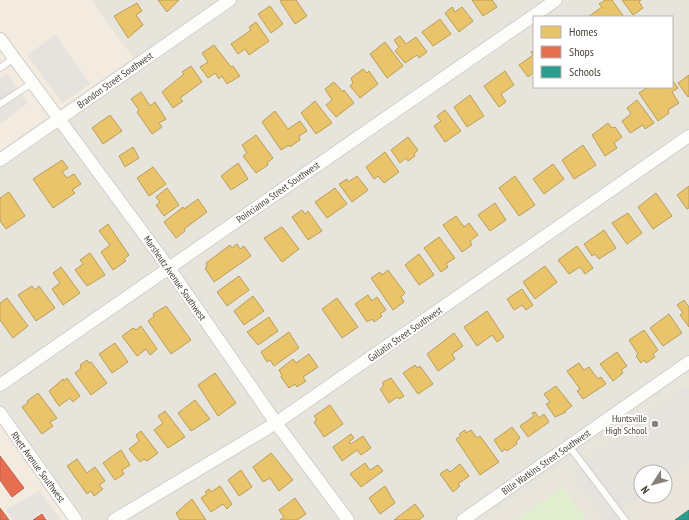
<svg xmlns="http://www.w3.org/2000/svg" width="689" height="520" font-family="'PT Sans Narrow',sans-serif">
<rect width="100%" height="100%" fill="#f4f2ee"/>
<path fill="#e7e4dc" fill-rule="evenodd" d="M91,0H689V376L486,520H67L0,426V151L132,58ZM534,17H672V87H534Z"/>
<g fill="#f3ebdf">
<polygon points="0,0 91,0 133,58 0,151"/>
<polygon points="0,426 67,520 0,520"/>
</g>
<path fill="#eae5da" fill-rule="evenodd" d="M689,376V520H486ZM641,472H665V496H641Z"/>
<polygon fill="#e1eecf" points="563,487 587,520 516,520"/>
<g fill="#e6e3df">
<polygon points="55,35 90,84 62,103 27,55"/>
<polygon points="7,74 28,103 0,124 0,78"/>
<polygon points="686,386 689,390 689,459 665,477 665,472 641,472 641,495 624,508 633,520 606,520 571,472"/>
<polygon points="39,491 61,520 49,520 42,511 30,520 13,520 6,510"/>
</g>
<g fill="#e9c46a" stroke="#ba9e5b">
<polygon points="158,0 179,0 167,12"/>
<polygon points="282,0 296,0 307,16 295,24 280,1"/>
<polygon points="472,0 492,0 497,7 483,16"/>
<polygon points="605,0 612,0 624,17 588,17 602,7 599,4"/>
<polygon points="622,0 641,0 639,2 643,8 633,15"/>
<polygon points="137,3 142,11 136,15 143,25 128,38 114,16"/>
<polygon points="270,6 283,24 271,33 258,14"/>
<polygon points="452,7 455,12 462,7 473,21 459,32 445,13"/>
<polygon points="440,19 451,34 433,46 422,32"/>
<polygon points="256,22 269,41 249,55 245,49 238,54 231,44 251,30 249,27"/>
<polygon points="400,36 406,44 416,37 427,52 419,58 417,55 405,63 395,51 399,47 394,40"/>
<polygon points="385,42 403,66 387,78 370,54"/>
<polygon points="214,45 231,67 233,66 240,76 227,84 222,76 219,79 215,73 208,78 200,67 208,62 202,53"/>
<polygon points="534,50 534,72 528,77 519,65 533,55 531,52"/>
<polygon points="191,66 202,82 180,98 183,101 173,108 162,92 184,74 182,72"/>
<polygon points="363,69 367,73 369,71 378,84 360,98 350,86 353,83 351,78"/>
<polygon points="505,71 514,85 501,94 506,102 499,107 484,86"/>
<polygon points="689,75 689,96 688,97 678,83"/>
<polygon points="672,80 678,88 672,92 679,103 668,110 669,113 658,121 639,93 648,87 672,87"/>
<polygon points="334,82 343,92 344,90 354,103 336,117 326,105 332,100 325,89"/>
<polygon points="141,92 150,106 155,102 166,119 159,123 162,127 152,134 137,112 139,110 131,99"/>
<polygon points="470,95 484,116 467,127 454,107"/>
<polygon points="637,100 654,123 645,129 643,125 630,133 622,121 631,114 627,108"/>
<polygon points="315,101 332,123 316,134 301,113"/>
<polygon points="445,110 461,131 445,142 434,126 441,121 437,116"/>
<polygon points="275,111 288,129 300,121 307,131 299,136 300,140 290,147 289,145 281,150 262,122"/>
<polygon points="110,115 122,131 103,144 92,128"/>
<polygon points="608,123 612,128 615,127 622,137 614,143 617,148 605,156 592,135"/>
<polygon points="256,135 273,158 267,163 268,165 256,173 243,156 247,153 242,145"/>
<polygon points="408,137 418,150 414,154 415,156 408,161 406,158 400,163 391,150"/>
<polygon points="583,145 596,165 574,179 562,160"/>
<polygon points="133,147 139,158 125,167 119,156"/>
<polygon points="385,152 399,172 384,183 378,176 374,179 366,167"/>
<polygon points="62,160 68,168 62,172 67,178 74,174 81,184 72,190 75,193 53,208 33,179"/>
<polygon points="238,163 248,179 231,190 221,176"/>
<polygon points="553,164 564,179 544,194 533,179"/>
<polygon points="153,167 166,184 149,196 137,178"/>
<polygon points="357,176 368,190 352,202 339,184 347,179 348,182"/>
<polygon points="515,176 535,205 519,216 499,188"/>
<polygon points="689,186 689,208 687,209 677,195"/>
<polygon points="167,188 179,205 164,216 156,205 160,202 156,197"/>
<polygon points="335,188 347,204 327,218 315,202"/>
<polygon points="9,192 25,216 6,229 0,221 0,198"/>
<polygon points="656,193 672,216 653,229 638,207"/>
<polygon points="198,199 207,212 184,229 185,231 176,238 164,222 183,207 184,209"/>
<polygon points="495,203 506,220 490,231 478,215"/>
<polygon points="302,210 305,214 308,211 322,231 308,240 292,217"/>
<polygon points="628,213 642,233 627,244 612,223"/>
<polygon points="456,216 464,227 469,223 478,235 470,241 472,245 462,252 443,225"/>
<polygon points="108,224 129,255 124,259 126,261 113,270 101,252 110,245 99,231"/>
<polygon points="282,227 299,249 282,262 264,238"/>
<polygon points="604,230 616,248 599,259 595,254 592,256 584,244"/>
<polygon points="439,237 455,258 446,264 448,267 441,272 424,248"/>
<polygon points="237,244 240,249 244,246 251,256 214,282 205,268 207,267 206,263 230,245 232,248"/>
<polygon points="577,246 593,268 585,274 580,267 569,274 558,260"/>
<polygon points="90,253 105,275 87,286 75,270 83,264 80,260"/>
<polygon points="419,254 434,275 419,285 405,265"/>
<polygon points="545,266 557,282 535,299 523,282"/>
<polygon points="61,267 80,293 63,305 52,289 60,283 53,273"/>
<polygon points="388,270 405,293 401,297 404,302 393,310 371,278 380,272 382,275"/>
<polygon points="239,276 249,290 227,306 217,292"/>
<polygon points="32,286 35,290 39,286 55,308 36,321 18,295"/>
<polygon points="522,289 533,305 526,310 522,305 514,310 507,299"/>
<polygon points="368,295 372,301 377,297 386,310 380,314 382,316 374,322 372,319 367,322 355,304"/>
<polygon points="253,296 264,311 244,325 234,311"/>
<polygon points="7,298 28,326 13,338 0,320 0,303"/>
<polygon points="337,298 358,327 342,338 322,309"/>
<polygon points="684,300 689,307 689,327 680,315 683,313 677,305"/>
<polygon points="166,306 191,340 171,354 148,321 154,316 153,314"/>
<polygon points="487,311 504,337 497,342 492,335 477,346 464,327"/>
<polygon points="669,314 682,333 663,346 650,328"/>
<polygon points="269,317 278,331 258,345 247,332"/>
<polygon points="141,326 157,349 150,355 146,349 137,356 122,336 133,328 136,330"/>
<polygon points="644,330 658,350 653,354 655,357 646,363 644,360 641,363 636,356 638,354 629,340"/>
<polygon points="289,332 299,348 274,366 270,360 267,362 261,352"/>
<polygon points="454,333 463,346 452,354 455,359 438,371 427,354"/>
<polygon points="115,343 128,362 112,373 99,354"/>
<polygon points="617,352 627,366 621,370 623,373 613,381 600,364"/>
<polygon points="309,354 318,367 303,377 306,381 297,387 295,384 289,388 281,377 282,375 279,370 293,359 296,363"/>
<polygon points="87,360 89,363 91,362 107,383 91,395 75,373 81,368 80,365"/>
<polygon points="579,363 584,370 589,367 598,379 601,377 606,384 583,399 577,391 580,389 567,371"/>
<polygon points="415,365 417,368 420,366 433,384 418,394 403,373"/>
<polygon points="215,373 236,403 218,416 198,385"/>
<polygon points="67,378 80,396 73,402 70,398 59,406 49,391 63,379 64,381"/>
<polygon points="391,378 404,396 399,399 397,397 389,403 380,389 383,387 383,382"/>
<polygon points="556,386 572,406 565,411 566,412 555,417 546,404 550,402 544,394"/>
<polygon points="38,393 57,418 50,422 53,426 42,434 22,407 28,403 27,401"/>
<polygon points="195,400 210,419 191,431 178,413"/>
<polygon points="330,405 343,424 324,437 314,422 317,420 314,416"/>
<polygon points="165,411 185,437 168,448 154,430 163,423 158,416"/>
<polygon points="535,412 539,418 544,414 549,422 528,437 520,426 534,416 532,413"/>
<polygon points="512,427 520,438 516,442 517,444 507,451 505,449 502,452 494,440"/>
<polygon points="465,430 466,433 471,430 477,438 480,436 499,462 480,475 456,439 461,436 459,434"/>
<polygon points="141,431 158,453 147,461 144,459 140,462 129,449 139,441 136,435"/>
<polygon points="351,434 354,438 349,442 351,444 363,436 371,448 361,455 357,450 342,461 333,447"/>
<polygon points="121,450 130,465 122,470 124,474 115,480 103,463"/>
<polygon points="271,453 293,480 279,491 270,478 263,482 253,467"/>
<polygon points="77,459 87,473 95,467 105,481 99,485 103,489 94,496 91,491 87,494 67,466"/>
<polygon points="365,463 370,470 378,465 383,471 361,487 350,474"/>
<polygon points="460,464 469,476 458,484 460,486 453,492 440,474 447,469 450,472"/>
<polygon points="241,470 252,487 239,496 228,480"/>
<polygon points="220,486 232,504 227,509 223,504 211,512 201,498 207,494 205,492 209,489 211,492"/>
<polygon points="385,486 395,503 380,514 369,498"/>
<polygon points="295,498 306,514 297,520 280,520 284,517 279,510"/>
<polygon points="192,499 206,520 180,520 176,513"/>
<polygon points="415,504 424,516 419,520 394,520"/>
</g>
<g fill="#e76f51" stroke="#b8624a">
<polygon points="0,456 24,488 12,497 0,480"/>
<polygon points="0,508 9,520 0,520"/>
<polygon points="42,514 46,520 33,520"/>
</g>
<polygon fill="#2a9d8f" stroke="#348275" points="689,510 689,520 675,520"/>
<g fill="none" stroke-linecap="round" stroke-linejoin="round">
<defs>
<g id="lane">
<polyline points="0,68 14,58"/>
<polyline points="0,104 32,83"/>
<polyline points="569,446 625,520"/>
</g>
<g id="street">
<polyline points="0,39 169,268 276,423 348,520"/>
<polyline points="0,160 230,0"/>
<polyline points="0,385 556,0"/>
<polyline points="0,413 76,520"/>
<polyline points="114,520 276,423 689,136"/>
<polyline points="463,520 689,362"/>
</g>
</defs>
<use href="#lane" stroke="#d2d0cb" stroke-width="8"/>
<use href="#street" stroke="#d2d0cb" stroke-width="14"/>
<use href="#lane" stroke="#fdfdfc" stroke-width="6"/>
<use href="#street" stroke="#fdfdfc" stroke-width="12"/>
</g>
<circle fill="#868178" stroke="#fff" stroke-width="1.5" cx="655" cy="424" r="4"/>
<g text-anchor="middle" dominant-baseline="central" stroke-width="4" stroke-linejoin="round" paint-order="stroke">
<g font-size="10" fill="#4b4439" stroke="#fff">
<text transform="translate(115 80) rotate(-35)">Brandon Street Southwest</text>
<text transform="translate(278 192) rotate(-35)">Poincianna Street Southwest</text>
<text transform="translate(175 278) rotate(55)">Marsheutz Avenue Southwest</text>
<text transform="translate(405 334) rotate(-35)">Gallatin Street Southwest</text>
<text transform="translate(546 462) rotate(-35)">Bille Watkins Street Southwest</text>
<text transform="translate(38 467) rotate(54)">Rhett Avenue Southwest</text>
</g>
<g font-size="10" fill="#4b4439" stroke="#fff" text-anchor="end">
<text x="647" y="418">Huntsville<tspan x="647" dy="12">High School</tspan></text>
</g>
</g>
<rect x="533" y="16" width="140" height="72" fill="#ffffff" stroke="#b7b4b0"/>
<rect x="541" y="26" width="20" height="12" fill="#e9c46a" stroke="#b7b4b0"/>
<text x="569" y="36" font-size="12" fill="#4b4439">Homes</text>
<rect x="541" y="46" width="20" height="12" fill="#e76f51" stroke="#b7b4b0"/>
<text x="569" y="56" font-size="12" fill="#4b4439">Shops</text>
<rect x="541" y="66" width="20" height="12" fill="#2a9d8f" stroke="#b7b4b0"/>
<text x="569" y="76" font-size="12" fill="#4b4439">Schools</text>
<g transform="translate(653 484) rotate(234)"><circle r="19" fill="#ffffff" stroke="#b7b4b0"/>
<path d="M0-3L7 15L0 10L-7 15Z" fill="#868178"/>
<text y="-6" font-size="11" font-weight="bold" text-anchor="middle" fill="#4b4439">N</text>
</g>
</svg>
